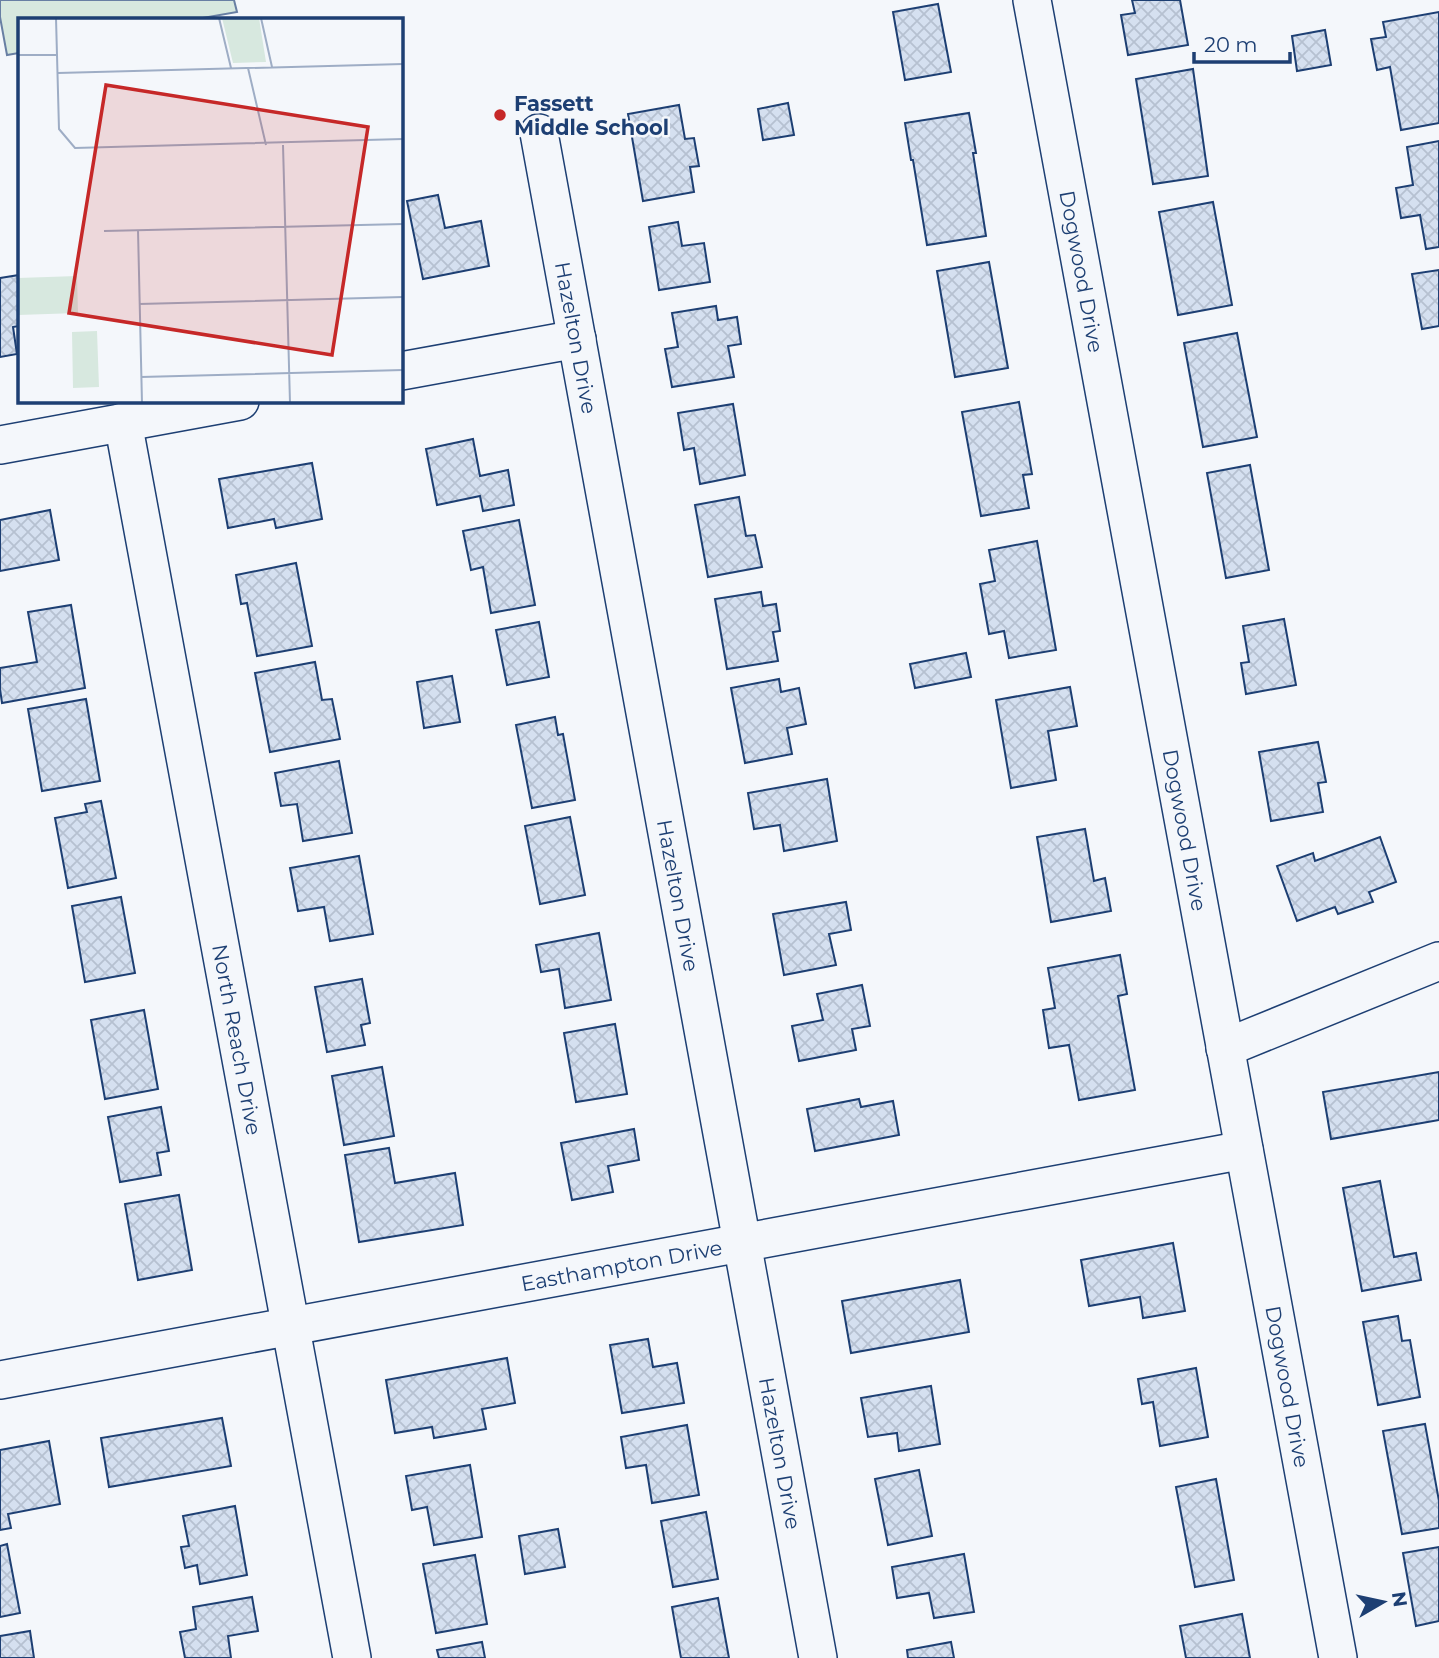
<svg xmlns="http://www.w3.org/2000/svg" width="1439" height="1658" font-family="Montserrat,sans-serif">
<defs>
<pattern id="building-cross-hatch" width="8" height="8" patternUnits="userSpaceOnUse" patternTransform="scale(1.75)"><rect width="8" height="8" fill="#d5e0f0"/><path d="M0 0l8 8M0 8l8-8" fill="none" stroke="#b6c1d1"/></pattern>
</defs>
<rect width="100%" height="100%" fill="#f4f7fb"/>
<polygon fill="#d7e8df" stroke="#687fa3" stroke-width="2" points="0,0 234,0 237,12 197,19 19,19 19,53 7,55 0,17"/>
<g fill="url(#building-cross-hatch)" stroke="#1d3f73" stroke-width="2">
<polygon points="1132,0 1180,0 1188,45 1128,55 1121,15 1135,13"/>
<polygon points="938,4 951,72 905,80 893,12"/>
<polygon points="1439,12 1439,123 1401,130 1390,67 1377,70 1371,39 1386,37 1383,22"/>
<polygon points="1325,30 1331,65 1297,71 1292,36"/>
<polygon points="1193,69 1208,176 1153,184 1136,79"/>
<polygon points="788,103 794,135 763,140 758,109"/>
<polygon points="679,105 685,139 694,138 699,166 690,167 694,192 643,201 628,114"/>
<polygon points="969,113 976,153 973,153 986,236 927,245 913,160 911,160 905,123"/>
<polygon points="1439,141 1439,247 1426,249 1420,215 1401,218 1396,188 1413,185 1407,147"/>
<polygon points="438,195 445,228 481,221 489,266 423,279 407,201"/>
<polygon points="1213,202 1232,305 1178,315 1159,212"/>
<polygon points="678,222 682,246 704,243 710,282 659,290 649,227"/>
<polygon points="989,262 1008,368 955,377 937,271"/>
<polygon points="1439,270 1439,326 1422,329 1412,274"/>
<polygon points="19,275 19,326 13,327 17,354 0,357 0,278"/>
<polygon points="716,306 718,320 737,317 741,344 728,346 734,377 672,387 665,349 678,347 672,313"/>
<polygon points="1237,333 1257,437 1203,447 1184,343"/>
<polygon points="1019,402 1032,474 1023,475 1029,508 981,516 962,412"/>
<polygon points="733,404 745,475 700,484 694,448 684,450 678,413"/>
<polygon points="473,439 480,476 508,470 514,505 483,511 480,496 437,505 426,449"/>
<polygon points="312,463 322,519 276,528 274,519 228,528 219,479"/>
<polygon points="1250,465 1269,570 1226,578 1207,473"/>
<polygon points="739,497 746,536 755,535 762,567 708,577 695,505"/>
<polygon points="50,510 59,560 0,571 0,520"/>
<polygon points="519,520 535,605 491,613 483,567 471,570 463,531"/>
<polygon points="1037,541 1056,650 1009,658 1004,631 989,634 980,584 995,581 989,550"/>
<polygon points="296,563 312,646 257,656 247,603 241,604 236,575"/>
<polygon points="761,592 763,606 776,604 780,631 773,632 778,661 727,669 715,599"/>
<polygon points="71,605 85,688 2,703 0,689 0,668 37,662 28,612"/>
<polygon points="1284,619 1296,685 1246,694 1241,663 1249,662 1243,626"/>
<polygon points="539,622 549,677 507,685 496,630"/>
<polygon points="966,653 971,677 915,688 910,664"/>
<polygon points="315,662 322,700 332,699 340,739 270,752 255,673"/>
<polygon points="452,676 460,722 424,728 417,682"/>
<polygon points="779,679 781,692 799,688 806,724 787,728 792,754 745,763 731,688"/>
<polygon points="1070,687 1077,726 1048,731 1056,780 1011,788 996,700"/>
<polygon points="86,699 100,781 42,791 28,709"/>
<polygon points="555,717 558,735 563,734 575,800 532,808 516,725"/>
<polygon points="1318,742 1326,782 1318,783 1323,812 1271,821 1259,752"/>
<polygon points="339,761 352,833 303,841 297,804 281,806 275,773"/>
<polygon points="827,779 837,841 784,851 780,825 754,829 748,793"/>
<polygon points="101,801 116,878 68,888 55,818 87,812 85,804"/>
<polygon points="570,817 585,895 540,904 525,826"/>
<polygon points="1085,829 1094,881 1105,878 1111,911 1051,922 1037,837"/>
<polygon points="1380,837 1396,882 1369,892 1373,902 1338,914 1335,907 1297,921 1277,866 1313,853 1315,861"/>
<polygon points="359,856 373,934 330,941 324,907 298,911 290,868"/>
<polygon points="121,897 135,973 85,982 72,906"/>
<polygon points="846,902 851,930 829,934 836,965 784,975 773,914"/>
<polygon points="599,933 611,1000 565,1008 559,969 541,972 536,945"/>
<polygon points="1120,955 1127,994 1118,996 1135,1090 1079,1100 1069,1045 1049,1048 1043,1010 1055,1008 1048,968"/>
<polygon points="362,979 370,1023 361,1025 365,1045 327,1052 315,987"/>
<polygon points="862,985 870,1026 852,1029 856,1050 799,1061 792,1026 823,1020 817,994"/>
<polygon points="144,1010 158,1089 105,1099 91,1020"/>
<polygon points="615,1024 627,1094 576,1102 564,1033"/>
<polygon points="382,1067 394,1136 344,1145 332,1076"/>
<polygon points="1439,1072 1439,1120 1331,1139 1323,1092"/>
<polygon points="859,1099 861,1107 893,1101 899,1135 815,1151 807,1109"/>
<polygon points="161,1107 169,1151 157,1153 161,1175 120,1182 108,1117"/>
<polygon points="634,1129 639,1160 608,1166 613,1192 572,1200 561,1143"/>
<polygon points="389,1148 395,1183 455,1173 463,1225 359,1242 345,1155"/>
<polygon points="1380,1181 1394,1257 1416,1253 1421,1280 1362,1291 1343,1188"/>
<polygon points="179,1195 192,1270 138,1280 125,1204"/>
<polygon points="1173,1243 1185,1311 1143,1318 1140,1297 1089,1306 1081,1260"/>
<polygon points="960,1280 969,1332 851,1353 842,1301"/>
<polygon points="1398,1316 1402,1341 1410,1340 1420,1397 1378,1405 1363,1322"/>
<polygon points="648,1339 653,1367 677,1363 684,1403 622,1413 610,1345"/>
<polygon points="507,1358 515,1403 482,1409 486,1429 434,1438 432,1427 395,1433 386,1380"/>
<polygon points="1196,1368 1208,1437 1160,1446 1153,1402 1142,1404 1138,1379"/>
<polygon points="931,1386 940,1444 899,1451 897,1433 868,1437 861,1398"/>
<polygon points="222,1418 231,1466 109,1487 101,1438"/>
<polygon points="1425,1424 1439,1501 1439,1528 1402,1534 1383,1431"/>
<polygon points="687,1425 699,1495 652,1503 646,1465 626,1468 621,1437"/>
<polygon points="49,1441 60,1504 8,1514 11,1528 0,1530 0,1450"/>
<polygon points="470,1465 482,1537 434,1545 427,1507 412,1510 406,1476"/>
<polygon points="919,1470 932,1536 888,1545 875,1479"/>
<polygon points="1216,1479 1234,1580 1195,1587 1176,1487"/>
<polygon points="235,1506 247,1575 200,1584 197,1565 185,1568 181,1547 189,1546 183,1516"/>
<polygon points="706,1512 718,1579 673,1587 661,1521"/>
<polygon points="558,1529 565,1567 525,1574 519,1536"/>
<polygon points="7,1544 20,1613 0,1617 0,1546"/>
<polygon points="1439,1547 1439,1621 1416,1626 1403,1553"/>
<polygon points="964,1554 974,1612 934,1618 929,1593 897,1598 892,1567"/>
<polygon points="475,1555 487,1624 436,1633 423,1564"/>
<polygon points="252,1597 258,1631 228,1636 231,1658 185,1658 180,1632 196,1629 193,1607"/>
<polygon points="718,1598 729,1658 681,1658 672,1607"/>
<polygon points="1242,1614 1250,1658 1186,1658 1180,1626"/>
<polygon points="30,1631 34,1658 0,1658 0,1636"/>
<polygon points="482,1642 485,1658 439,1658 437,1650"/>
<polygon points="951,1642 954,1658 908,1658 907,1650"/>
</g>
<g fill="none" stroke-linecap="round" stroke-linejoin="round">
<defs>
<g id="minor">
<path id="s1" d="M1032,0L1338,1658"/>
<path id="s2" d="M539,133L818,1658"/>
<polyline points="401,371 577,339"/>
<path id="s3" d="M123,422L352,1658"/>
<polyline points="0,445 240,401"/>
<polyline points="1225,1048 1439,961"/>
<path id="s4" d="M0,1380L1244,1150"/>
</g>
</defs>
<use href="#minor" stroke="#1d3f73" stroke-width="40"/>
<use href="#minor" stroke="#f4f7fb" stroke-width="37"/>
</g>
<circle fill="#c62828" stroke="#f4f7fb" stroke-width="2.5" cx="500" cy="115" r="7"/>
<g text-anchor="middle" dominant-baseline="central" stroke-width="5" stroke-linejoin="round" paint-order="stroke">
<g font-size="21" font-weight="bold" fill="#1d3f73" stroke="#f4f7fb" text-anchor="start">
<text x="514" y="103">Fassett<tspan x="514" dy="24">Middle School</tspan></text>
</g>
<g font-size="21" fill="#1d3f73" stroke="#f4f7fb">
<text stroke="none"><textPath href="#s1" startOffset="276">Dogwood Drive</textPath></text>
<text stroke="none"><textPath href="#s2" startOffset="208">Hazelton Drive</textPath></text>
<text stroke="none"><textPath href="#s1" startOffset="844">Dogwood Drive</textPath></text>
<text stroke="none"><textPath href="#s2" startOffset="775">Hazelton Drive</textPath></text>
<text stroke="none"><textPath href="#s3" startOffset="628">North Reach Drive</textPath></text>
<text stroke="none"><textPath href="#s4" startOffset="632">Easthampton Drive</textPath></text>
<text stroke="none"><textPath href="#s1" startOffset="1410">Dogwood Drive</textPath></text>
<text stroke="none"><textPath href="#s2" startOffset="1342">Hazelton Drive</textPath></text>
</g>
</g>
<g transform="translate(18 18)">
<rect width="385" height="385" fill="#f4f7fb"/>
<path d="M204,0H241L248,44L215,45ZM79,313L81,369L55,370L54,314Z" fill="#d7e8df"/>
<path d="M59,258L60,295L0,297V260Z" fill="#d7e8df"/>
<path fill="none" stroke="#9eadc5" stroke-width="2" d="M38,0L41,111L57,130L385,121M201,0L213,50M243,0L254,49M0,37H39M230,50L248,127M40,55L385,46M265,127L272,385M120,212L124,385M86,213L385,206M121,286L385,279M123,359L385,352"/>
<path fill="#c62828" fill-opacity="0.15" stroke="#c62828" stroke-width="3.5" d="M88,67L350,109L314,337L51,295Z"/>
<rect width="385" height="385" fill="none" stroke="#1d3f73" stroke-width="3.5"/>
</g>
<g transform="translate(1383 1602) rotate(81)" stroke="#f4f7fb" stroke-width="5" paint-order="stroke">
<path d="M0-5L12 26L0 18L-12 26Z" fill="#1d3f73"/>
<text y="-10" font-size="19" font-weight="bold" text-anchor="middle" fill="#1d3f73">N</text>
</g>
<path d="M1194 52v10h96v-10" fill="none" stroke="#1d3f73" stroke-width="3.5"/>
<text x="1204" y="52" font-size="21" fill="#1d3f73" stroke="#f4f7fb" stroke-width="5" paint-order="stroke">20 m</text>
</svg>
